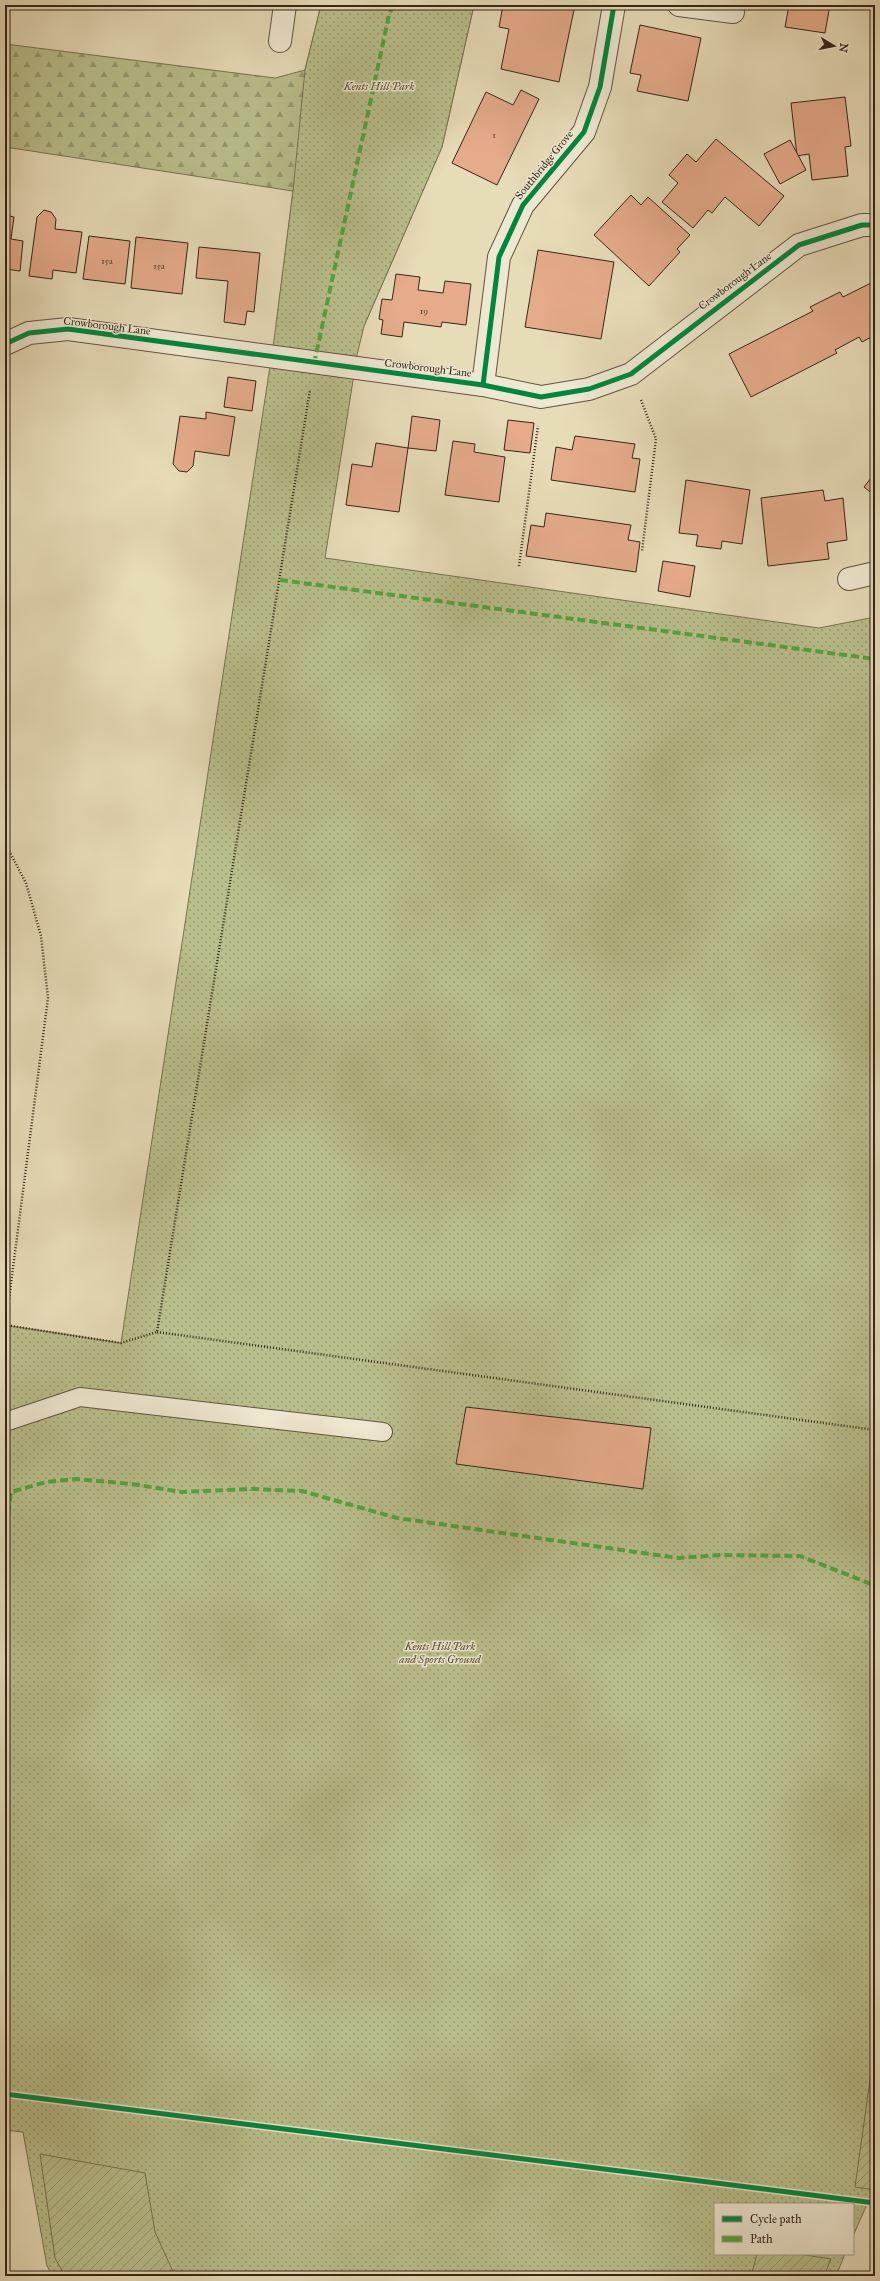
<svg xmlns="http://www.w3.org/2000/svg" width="880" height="2281" font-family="'IM FELL Great Primer',serif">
<defs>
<pattern id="forest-firs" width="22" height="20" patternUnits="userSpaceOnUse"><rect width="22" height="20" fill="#b9bf8c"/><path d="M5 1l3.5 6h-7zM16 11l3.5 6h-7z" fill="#979b72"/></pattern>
<pattern id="park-dots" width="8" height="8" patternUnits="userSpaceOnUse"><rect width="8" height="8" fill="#b9bf8c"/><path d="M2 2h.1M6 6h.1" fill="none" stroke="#979b72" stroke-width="1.8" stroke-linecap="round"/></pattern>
<pattern id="garden-furrows" width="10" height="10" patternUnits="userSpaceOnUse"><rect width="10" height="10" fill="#b9bf8c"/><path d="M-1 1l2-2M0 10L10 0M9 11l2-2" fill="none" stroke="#979b72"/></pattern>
</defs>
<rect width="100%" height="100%" fill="#e7dcb8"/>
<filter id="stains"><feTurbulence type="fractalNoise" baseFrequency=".005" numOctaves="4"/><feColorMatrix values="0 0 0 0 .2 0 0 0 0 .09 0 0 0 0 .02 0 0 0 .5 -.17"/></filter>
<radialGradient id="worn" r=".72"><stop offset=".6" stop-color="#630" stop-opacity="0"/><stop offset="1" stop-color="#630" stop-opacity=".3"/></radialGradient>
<polygon fill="url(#forest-firs)" stroke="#777252" points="321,5 474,5 442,147 364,326 277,319 293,191 5,147 5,44 275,78 305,70"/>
<polygon fill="url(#park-dots)" stroke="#777252" points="321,5 474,5 442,147 364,326 357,355 325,558 819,628 875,617 875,2203 868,2202 853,2236 853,2204 715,2204 715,2254 845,2254 836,2276 53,2276 47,2266 23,2132 5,2130 5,1325 121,1343 274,340 293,191 305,70"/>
<g fill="url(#garden-furrows)" stroke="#777252">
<polygon points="875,2044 875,2190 855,2187"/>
<polygon points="40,2154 145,2173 155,2232 175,2276 65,2276 55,2258"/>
<polygon points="757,2254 799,2254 831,2259 824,2276 751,2276"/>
</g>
<g fill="#e5ab8b" stroke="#352619">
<polygon points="503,5 575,5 559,82 501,69 509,29 499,27"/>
<polygon points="789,5 830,5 825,33 785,27"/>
<polygon points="640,25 701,38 688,101 637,91 641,75 630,73"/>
<polygon points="521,90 539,99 497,185 452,163 486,92 513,105"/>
<polygon points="845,97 851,146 845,147 848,176 812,180 809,154 797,156 791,103"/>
<polygon points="716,139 784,196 759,226 725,197 712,213 708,210 693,228 662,202 678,183 669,175 687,154 696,162"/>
<polygon points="790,140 806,170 780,184 764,154"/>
<polygon points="631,195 641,205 648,197 690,235 677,249 680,252 649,286 594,235"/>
<polygon points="44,210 51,212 56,219 55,229 82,232 76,273 53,270 52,279 29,276 37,217"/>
<polygon points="5,215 14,217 11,239 23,241 20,271 5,269"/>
<polygon points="89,236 130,241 125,284 83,279"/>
<polygon points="136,237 188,243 182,294 131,288"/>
<polygon points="199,247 260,253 254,312 247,311 245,325 224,322 228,281 196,278"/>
<polygon points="538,250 614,262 601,339 525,327"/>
<polygon points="396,274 420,277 418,290 443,293 445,281 471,284 466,325 442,322 441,327 404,322 402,337 381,334 383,320 379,319 382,299 392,300"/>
<polygon points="871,283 875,291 875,335 862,342 859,337 835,350 837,353 751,397 729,354 813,311 810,307 840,292 843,297"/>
<polygon points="228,377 256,381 252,411 224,407"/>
<polygon points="206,412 235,417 229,456 195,451 193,466 187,472 179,471 173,464 180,416 206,419"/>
<polygon points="412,416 440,420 436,451 408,448"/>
<polygon points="508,420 534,423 530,453 504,450"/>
<polygon points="575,436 635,444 632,458 640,459 635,492 551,480 556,447 572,450"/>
<polygon points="453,441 475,444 474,452 505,457 499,502 445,495"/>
<polygon points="376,443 408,448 399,512 346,505 352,464 372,467"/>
<polygon points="875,473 875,496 864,487"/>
<polygon points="686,480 750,490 742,544 722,541 721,549 696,546 698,535 679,533"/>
<polygon points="823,490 825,501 843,498 847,540 827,543 829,559 768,566 761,498"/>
<polygon points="546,513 631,525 628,540 640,542 636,572 526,556 531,525 544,527"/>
<polygon points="663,561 695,566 690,597 658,591"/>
<polygon points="466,1407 651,1428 643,1489 456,1464"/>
</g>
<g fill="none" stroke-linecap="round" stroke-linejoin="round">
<defs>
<polyline id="service" points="5,1422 80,1397 383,1432"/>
<g id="minor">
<polyline points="679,5 733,12"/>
<polyline points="280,41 285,5"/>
<polyline points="5,344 29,333 68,329 483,385 541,397 589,389 631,374 799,245 862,225 875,225"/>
<polyline points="483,385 499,257 523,205 584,132 600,87 614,5"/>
<polyline points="849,579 875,573"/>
</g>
</defs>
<use href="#service" stroke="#625441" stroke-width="20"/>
<use href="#minor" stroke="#625441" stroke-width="24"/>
<g stroke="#352619" stroke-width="2.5" stroke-dasharray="1 2" stroke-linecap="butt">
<polyline points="641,400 656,439 642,551"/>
<polyline points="519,566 538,426"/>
<polyline points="5,843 26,883 41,936 48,998 5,1330"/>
<polyline points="5,1325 121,1343 157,1332 310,390"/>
<polyline points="157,1332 875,1430"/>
</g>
<use href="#service" stroke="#efe8d1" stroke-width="18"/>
<use href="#minor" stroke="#efe8d1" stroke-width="22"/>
<g stroke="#53a340" stroke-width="4" stroke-dasharray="8 4" stroke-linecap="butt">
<polyline points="314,364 389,15 393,5"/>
<polyline points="280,580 875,659"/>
<polyline points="5,1537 11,1492 46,1482 76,1479 132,1484 182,1492 254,1489 302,1491 397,1518 678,1558 721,1555 800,1556 871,1584 875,1583"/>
</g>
<defs>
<g id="cycleway">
<polyline points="5,344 29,333 68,329 483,385 541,397 589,389 631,374 799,245 862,225 875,225"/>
<polyline points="483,385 499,257 523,205 584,132 600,87 614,5"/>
<polyline points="5,2094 875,2203"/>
</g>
</defs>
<use href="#cycleway" stroke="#efe8d1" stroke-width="8"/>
<use href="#cycleway" stroke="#00873e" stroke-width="5"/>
</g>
<g text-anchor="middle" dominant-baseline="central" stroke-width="3" stroke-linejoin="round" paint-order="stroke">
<g font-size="9" fill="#614736">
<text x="494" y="134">1</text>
<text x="107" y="260">15a</text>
<text x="159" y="265">15a</text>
<text x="424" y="310">19</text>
</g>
<g font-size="11" font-style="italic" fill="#564c36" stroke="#efe8d1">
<text x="379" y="86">Kents Hill Park</text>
<text x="440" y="1646">Kents Hill Park<tspan x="440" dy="13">and Sports Ground</tspan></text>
</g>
<g font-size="11" fill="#352619" stroke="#efe8d1">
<text transform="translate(544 165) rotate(-51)">Southbridge Grove</text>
<text transform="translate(735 281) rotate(-37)">Crowborough Lane</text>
<text transform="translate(107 326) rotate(7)">Crowborough Lane</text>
<text transform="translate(428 368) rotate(7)">Crowborough Lane</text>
</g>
</g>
<rect width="880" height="2281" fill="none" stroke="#e7dcb8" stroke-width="20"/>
<rect x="6" y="6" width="868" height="2269" fill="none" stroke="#352619" stroke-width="2"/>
<rect x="10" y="10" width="860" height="2261" fill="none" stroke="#352619"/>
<rect x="714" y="2203" width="140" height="52" fill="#efe8d1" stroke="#a59a87"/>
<rect x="722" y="2216" width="20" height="6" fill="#00873e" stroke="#a59a87"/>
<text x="750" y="2223" font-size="12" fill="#352619">Cycle path</text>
<rect x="722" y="2236" width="20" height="6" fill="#53a340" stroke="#a59a87"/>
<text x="750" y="2243" font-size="12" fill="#352619">Path</text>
<g transform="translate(834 46) rotate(100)" stroke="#efe8d1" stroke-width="3" paint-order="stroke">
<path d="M0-3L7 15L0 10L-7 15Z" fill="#352619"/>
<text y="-6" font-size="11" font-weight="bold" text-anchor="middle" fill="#352619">N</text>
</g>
<rect width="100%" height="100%" filter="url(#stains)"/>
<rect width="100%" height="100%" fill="url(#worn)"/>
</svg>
